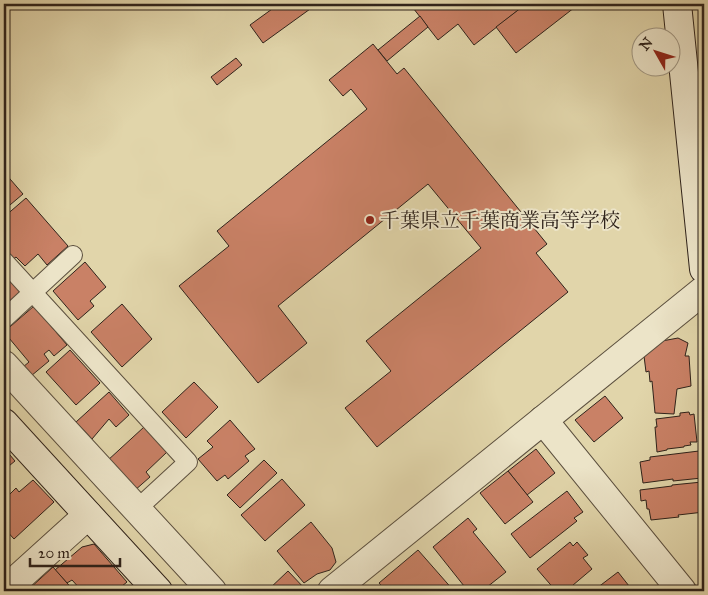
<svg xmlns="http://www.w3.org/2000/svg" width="708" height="595" font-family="'IM FELL Great Primer','Noto Serif JP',serif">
<rect width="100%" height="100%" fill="#e1d5aa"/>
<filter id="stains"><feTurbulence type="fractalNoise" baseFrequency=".004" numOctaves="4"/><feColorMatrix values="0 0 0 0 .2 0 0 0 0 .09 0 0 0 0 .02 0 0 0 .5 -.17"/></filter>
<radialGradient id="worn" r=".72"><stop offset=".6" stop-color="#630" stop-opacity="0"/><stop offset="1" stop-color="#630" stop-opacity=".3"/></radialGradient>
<g fill="#c98166" stroke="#2f231b">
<polygon points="279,4 317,4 263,43 250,25"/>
<polygon points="410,4 526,4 474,45 458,24 438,40"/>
<polygon points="526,4 579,4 516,53 496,27"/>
<polygon points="420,16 428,27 387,61 378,50"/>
<polygon points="373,44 397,74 404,68 547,244 536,253 568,292 377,447 345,408 391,371 366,341 481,248 428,184 278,306 307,343 258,383 179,286 229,246 217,231 367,109 351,89 343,96 329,80"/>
<polygon points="236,58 242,65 217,85 211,77"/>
<polygon points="4,172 23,194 4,210"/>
<polygon points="26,198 68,246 47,265 38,254 25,266 16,257 12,260 4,250 7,246 4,243 4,217"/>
<polygon points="85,262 106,287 90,301 94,306 78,320 53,291"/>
<polygon points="4,274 21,293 4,308"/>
<polygon points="122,304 152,339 122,367 91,332"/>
<polygon points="34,306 67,345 54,356 49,350 44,354 49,361 31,376 23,367 29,362 4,332"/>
<polygon points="678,338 688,343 685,356 689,356 691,386 677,389 674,414 655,413 652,381 650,382 649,371 646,372 644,356 662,341"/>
<polygon points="70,350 100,383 76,405 46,372"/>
<polygon points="194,382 218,407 186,438 162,412"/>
<polygon points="109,392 129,415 116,427 109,419 92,439 76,422"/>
<polygon points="605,396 623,418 594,442 575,420"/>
<polygon points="689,412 690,415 694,414 697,442 690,442 691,445 684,446 684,447 667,449 667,450 657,452 655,427 657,427 656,419 680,416 680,413"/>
<polygon points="230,420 255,449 245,456 249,461 228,479 225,475 217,481 198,459 213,447 207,441"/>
<polygon points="144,427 167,452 146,472 150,477 134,491 107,461"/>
<polygon points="4,448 15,461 4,470"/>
<polygon points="536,449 555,473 527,495 508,471"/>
<polygon points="699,451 702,478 673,481 673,479 643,483 640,462 650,460 650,457"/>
<polygon points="264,460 277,473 240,508 227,495"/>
<polygon points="508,471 533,502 505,524 480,493"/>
<polygon points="282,479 305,505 265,541 241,515"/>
<polygon points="33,480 54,502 14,539 4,528 4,500 16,488 19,492"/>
<polygon points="702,482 704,512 678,515 679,517 651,520 649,509 647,509 646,500 641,501 640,490 672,486 672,485"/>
<polygon points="567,491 583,512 574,518 577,521 530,558 511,534"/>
<polygon points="468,518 477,529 473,532 506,572 482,591 468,591 433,547"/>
<polygon points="311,522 332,548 336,562 330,570 317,574 304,583 277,551"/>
<polygon points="570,542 573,546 577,542 588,555 583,558 592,569 566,591 556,591 537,569"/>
<polygon points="94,544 127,582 116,591 82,591 72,580 67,583 55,570 82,547"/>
<polygon points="418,550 454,591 386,591 379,583"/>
<polygon points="53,567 74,591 29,591 28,590"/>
<polygon points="288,571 306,590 305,591 267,591"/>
<polygon points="618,572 633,591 593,591"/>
</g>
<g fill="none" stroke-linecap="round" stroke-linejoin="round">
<defs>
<g id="lane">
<polyline points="4,261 188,462 137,509"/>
<polyline points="4,319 73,255"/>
</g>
<g id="street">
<polyline points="4,365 212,591"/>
<polyline points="543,420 682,591"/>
<polyline points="4,591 88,515"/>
<polyline points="332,591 704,290"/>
</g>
<g id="secondary">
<polyline points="677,4 704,269"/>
<polyline points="4,423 158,591"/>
</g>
</defs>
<use href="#lane" stroke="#5c503f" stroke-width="20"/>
<use href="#street" stroke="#5c503f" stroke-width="30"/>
<use href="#secondary" stroke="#2f231b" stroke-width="30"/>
<use href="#lane" stroke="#ece4c8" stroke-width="18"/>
<use href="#street" stroke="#ece4c8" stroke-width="28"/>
<use href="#secondary" stroke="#ece4c8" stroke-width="28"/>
</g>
<circle fill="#8f2418" stroke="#ece4c8" stroke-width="2" cx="370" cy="220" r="5"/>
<g text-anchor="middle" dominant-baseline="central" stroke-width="4" stroke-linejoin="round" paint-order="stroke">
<g font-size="20" fill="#2f231b" stroke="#ece4c8" text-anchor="start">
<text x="380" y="220">千葉県立千葉商業高等学校</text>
</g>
</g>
<rect width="708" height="595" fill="none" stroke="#e1d5aa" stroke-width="20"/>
<rect x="5" y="5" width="698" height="585" fill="none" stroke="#2f231b" stroke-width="2.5"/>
<rect x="10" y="10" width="688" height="575" fill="none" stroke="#2f231b"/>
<g transform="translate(656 52) rotate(309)"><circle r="24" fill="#ece4c8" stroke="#a09783"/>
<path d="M0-4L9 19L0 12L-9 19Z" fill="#8f2418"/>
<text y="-8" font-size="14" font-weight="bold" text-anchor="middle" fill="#2f231b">N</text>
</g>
<path d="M30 558v8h90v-8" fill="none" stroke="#2f231b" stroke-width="2.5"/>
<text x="38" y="558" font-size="15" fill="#2f231b" stroke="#ece4c8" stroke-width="4" paint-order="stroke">20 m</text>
<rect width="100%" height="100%" filter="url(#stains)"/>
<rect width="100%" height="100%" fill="url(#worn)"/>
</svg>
